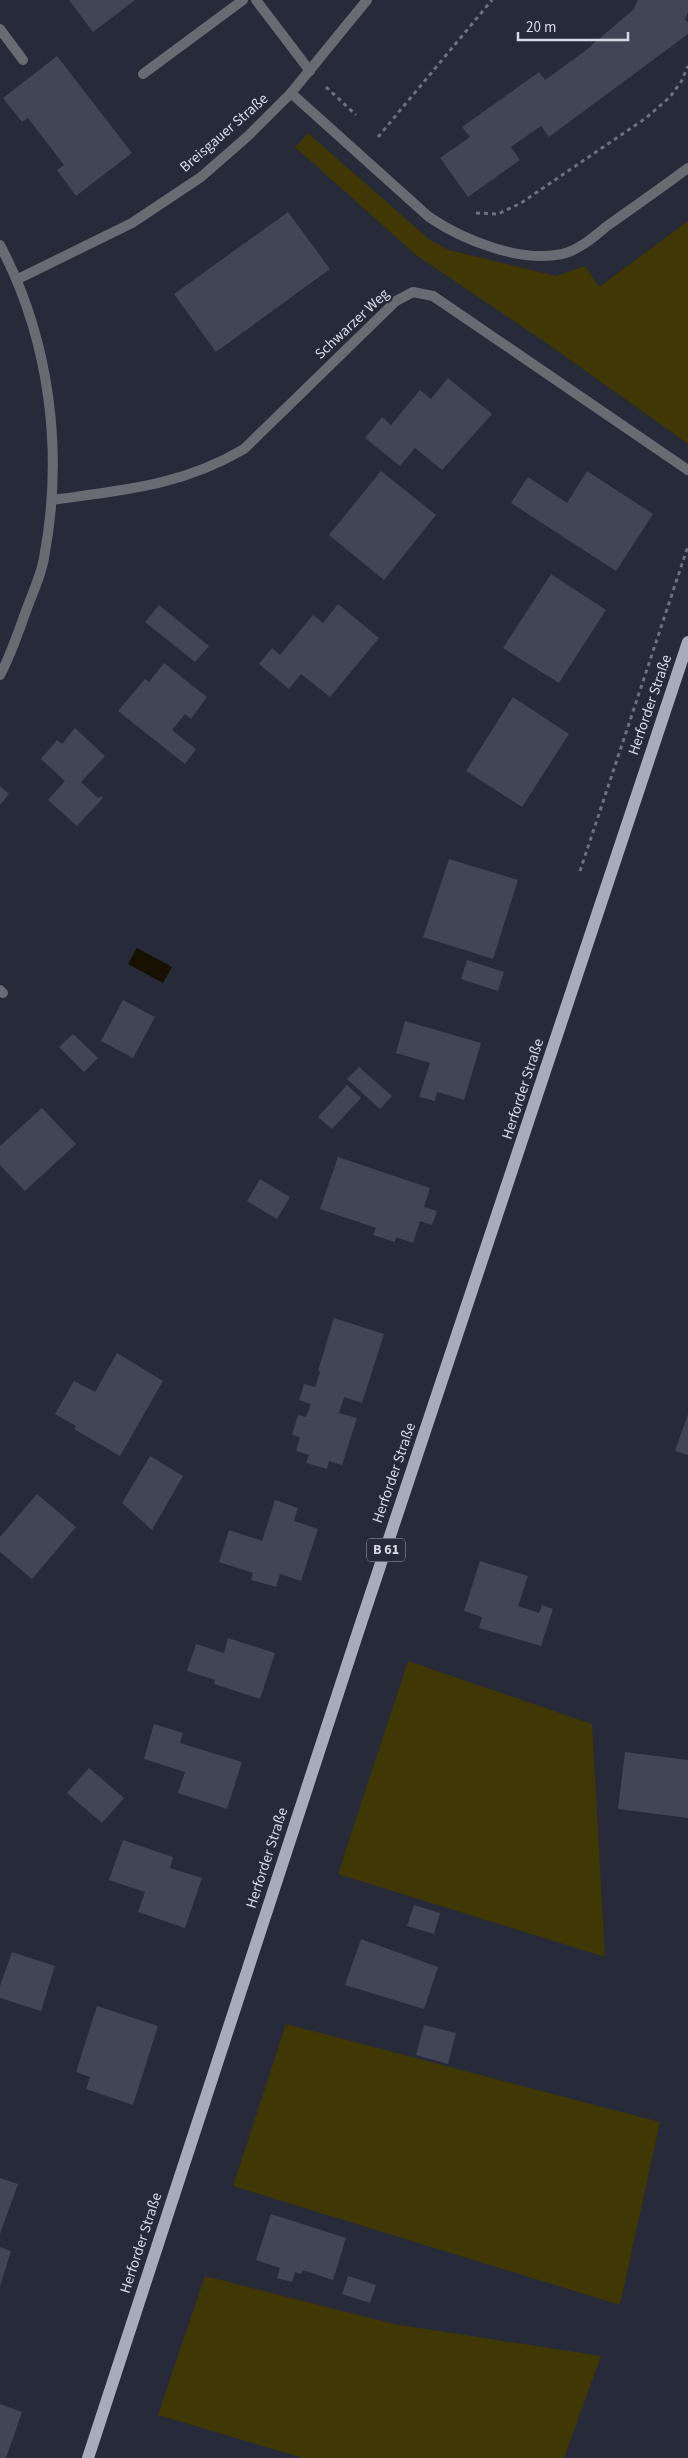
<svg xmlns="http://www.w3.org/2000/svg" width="688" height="2458" font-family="'Source Sans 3',sans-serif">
<rect width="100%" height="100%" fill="#262a39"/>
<g fill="#3f3704">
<polygon points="308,133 430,240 449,250 556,276 585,266 599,287 688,221 688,444 545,342 416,255 295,147"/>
<polygon points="408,1661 592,1724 605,1957 338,1874"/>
<polygon points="286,2024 660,2122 620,2305 233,2186"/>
<polygon points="205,2276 394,2324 601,2356 564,2458 303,2458 158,2415"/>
</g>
<polygon fill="#161100" points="137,948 172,967 163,983 128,964"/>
<g fill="#414555">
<polygon points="69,0 135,0 93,32"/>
<polygon points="638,0 688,0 688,12 685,20 688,22 688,34 549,137 541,126 511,147 520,160 468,197 440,158 470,137 462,127 539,72 545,80 585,51 633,10"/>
<polygon points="57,56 132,153 76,196 57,170 64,165 28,118 22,122 3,98"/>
<polygon points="288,212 330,269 216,352 174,294"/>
<polygon points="448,378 492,414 442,470 415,448 400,466 365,438 382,417 391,425 420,390 431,399"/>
<polygon points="381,471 436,515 384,580 329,535"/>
<polygon points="587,471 653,514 616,571 511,503 528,477 567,503"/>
<polygon points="551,574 606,610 559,683 503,648"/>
<polygon points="338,604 379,638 330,697 301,674 289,689 259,664 272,648 280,655 313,615 323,623"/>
<polygon points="159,605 209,646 195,662 145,622"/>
<polygon points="164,663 207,697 191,719 185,714 172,730 196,749 185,764 118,711 145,679 149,682"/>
<polygon points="513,697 569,734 522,807 466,771"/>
<polygon points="75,728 105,756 81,782 98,798 101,796 103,798 77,826 48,800 65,781 41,759 57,740 62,744"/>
<polygon points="0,786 9,794 0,805"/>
<polygon points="449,859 518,880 493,959 423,937"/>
<polygon points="467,960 504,972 498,991 461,979"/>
<polygon points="123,1000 155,1017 133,1058 101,1041"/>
<polygon points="405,1021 481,1043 464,1100 437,1092 435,1101 419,1097 430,1063 396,1053"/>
<polygon points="73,1034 98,1058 84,1072 59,1047"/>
<polygon points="359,1067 392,1096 380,1109 347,1079"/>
<polygon points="347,1085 361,1098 332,1129 318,1117"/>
<polygon points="42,1108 76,1144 25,1191 0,1165 0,1146"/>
<polygon points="338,1157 430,1188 424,1207 437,1211 432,1225 420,1221 413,1243 396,1237 395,1242 373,1235 376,1228 320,1209"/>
<polygon points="260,1179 290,1197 277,1219 247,1201"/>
<polygon points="334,1318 384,1334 362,1403 344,1397 339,1413 357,1418 342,1465 329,1461 327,1469 306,1463 309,1455 296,1451 300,1437 292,1435 298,1415 306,1417 311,1404 299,1400 304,1384 315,1387 320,1372 318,1371"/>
<polygon points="117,1353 163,1381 120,1456 74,1429 76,1426 55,1414 74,1381 95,1392"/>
<polygon points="688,1414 688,1455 675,1451"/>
<polygon points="150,1456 183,1476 152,1530 122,1503"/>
<polygon points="37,1494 76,1527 32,1579 0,1552 0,1537"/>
<polygon points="275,1500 298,1508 294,1521 318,1529 301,1581 280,1574 276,1587 251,1580 253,1573 219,1562 229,1530 262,1541"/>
<polygon points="480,1561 528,1576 518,1606 539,1613 542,1605 553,1609 541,1646 479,1628 482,1617 464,1611"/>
<polygon points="228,1638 275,1653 260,1699 214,1684 215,1680 187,1671 196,1644 224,1653"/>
<polygon points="154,1724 183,1733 180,1743 242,1762 227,1809 178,1793 185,1772 144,1759"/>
<polygon points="625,1752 688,1760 688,1818 618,1809"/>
<polygon points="89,1768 124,1798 102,1823 67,1793"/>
<polygon points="123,1840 173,1857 170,1868 202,1878 185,1928 138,1912 145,1892 109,1880"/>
<polygon points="414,1905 440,1913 434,1934 407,1926"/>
<polygon points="361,1939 438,1967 424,2009 345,1985"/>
<polygon points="12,1952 55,1966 41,2011 0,1998 0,1986"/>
<polygon points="97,2006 158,2026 133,2105 86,2089 90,2077 76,2072"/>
<polygon points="424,2025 456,2033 448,2064 416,2055"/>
<polygon points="0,2178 18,2184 0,2234"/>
<polygon points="271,2214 346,2238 333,2280 303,2270 301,2274 295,2272 292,2282 277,2278 280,2268 256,2260"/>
<polygon points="0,2247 11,2251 0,2286"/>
<polygon points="348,2276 376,2285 370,2303 342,2294"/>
<polygon points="0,2404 22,2412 6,2458 0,2458"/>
</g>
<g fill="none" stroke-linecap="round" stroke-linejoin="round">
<g stroke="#6c707d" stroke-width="3" stroke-dasharray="4 4" stroke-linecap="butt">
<polyline points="326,87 356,115"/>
<polyline points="378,137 492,0"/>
<polyline points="476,213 498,214 521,203 646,118 670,97 681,82 688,66"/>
<polyline points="580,871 688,546"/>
</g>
<g stroke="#696b73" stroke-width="10">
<polyline points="256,0 310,71"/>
<polyline points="0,29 23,60"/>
<polyline points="143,74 243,0"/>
<path d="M291,93L429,217C463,240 520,263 562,254C578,251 595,236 607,226C634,207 661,188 688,168"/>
<polyline points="0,990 3,993"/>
</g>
<g stroke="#696b73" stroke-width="10">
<path d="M0,245C50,340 64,452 44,558C41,576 32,594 26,611C18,633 11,655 0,675"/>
<polyline points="18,279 132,223 201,177 248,136 291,93 367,0"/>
<path d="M52,500C124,490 181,486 244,449L396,301L413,292L433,296L688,470"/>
</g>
<polyline stroke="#a7abbc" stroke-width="12" points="88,2458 359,1629 688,642"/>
</g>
<g text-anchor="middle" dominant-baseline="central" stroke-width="4.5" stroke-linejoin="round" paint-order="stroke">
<rect fill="#262a39" stroke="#a3a6b1" stroke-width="1" x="367" y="1538.5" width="38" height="23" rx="4"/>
<g font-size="14" font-weight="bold" fill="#d8dbe5">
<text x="386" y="1550">B 61</text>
</g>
<g font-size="15" fill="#d8dbe5" stroke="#262a39">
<text transform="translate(224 133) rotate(-41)">Breisgauer Straße</text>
<text transform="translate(352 324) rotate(-43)">Schwarzer Weg</text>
<text transform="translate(650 705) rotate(-71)">Herforder Straße</text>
<text transform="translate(523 1089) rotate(-72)">Herforder Straße</text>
<text transform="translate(394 1473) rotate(-71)">Herforder Straße</text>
<text transform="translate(267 1858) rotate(-72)">Herforder Straße</text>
<text transform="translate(141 2243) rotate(-72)">Herforder Straße</text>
</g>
</g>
<path d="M518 32v8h110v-8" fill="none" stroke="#d8dbe5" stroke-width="2.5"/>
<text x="526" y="32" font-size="15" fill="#d8dbe5" stroke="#262a39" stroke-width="4" paint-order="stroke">20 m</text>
</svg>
